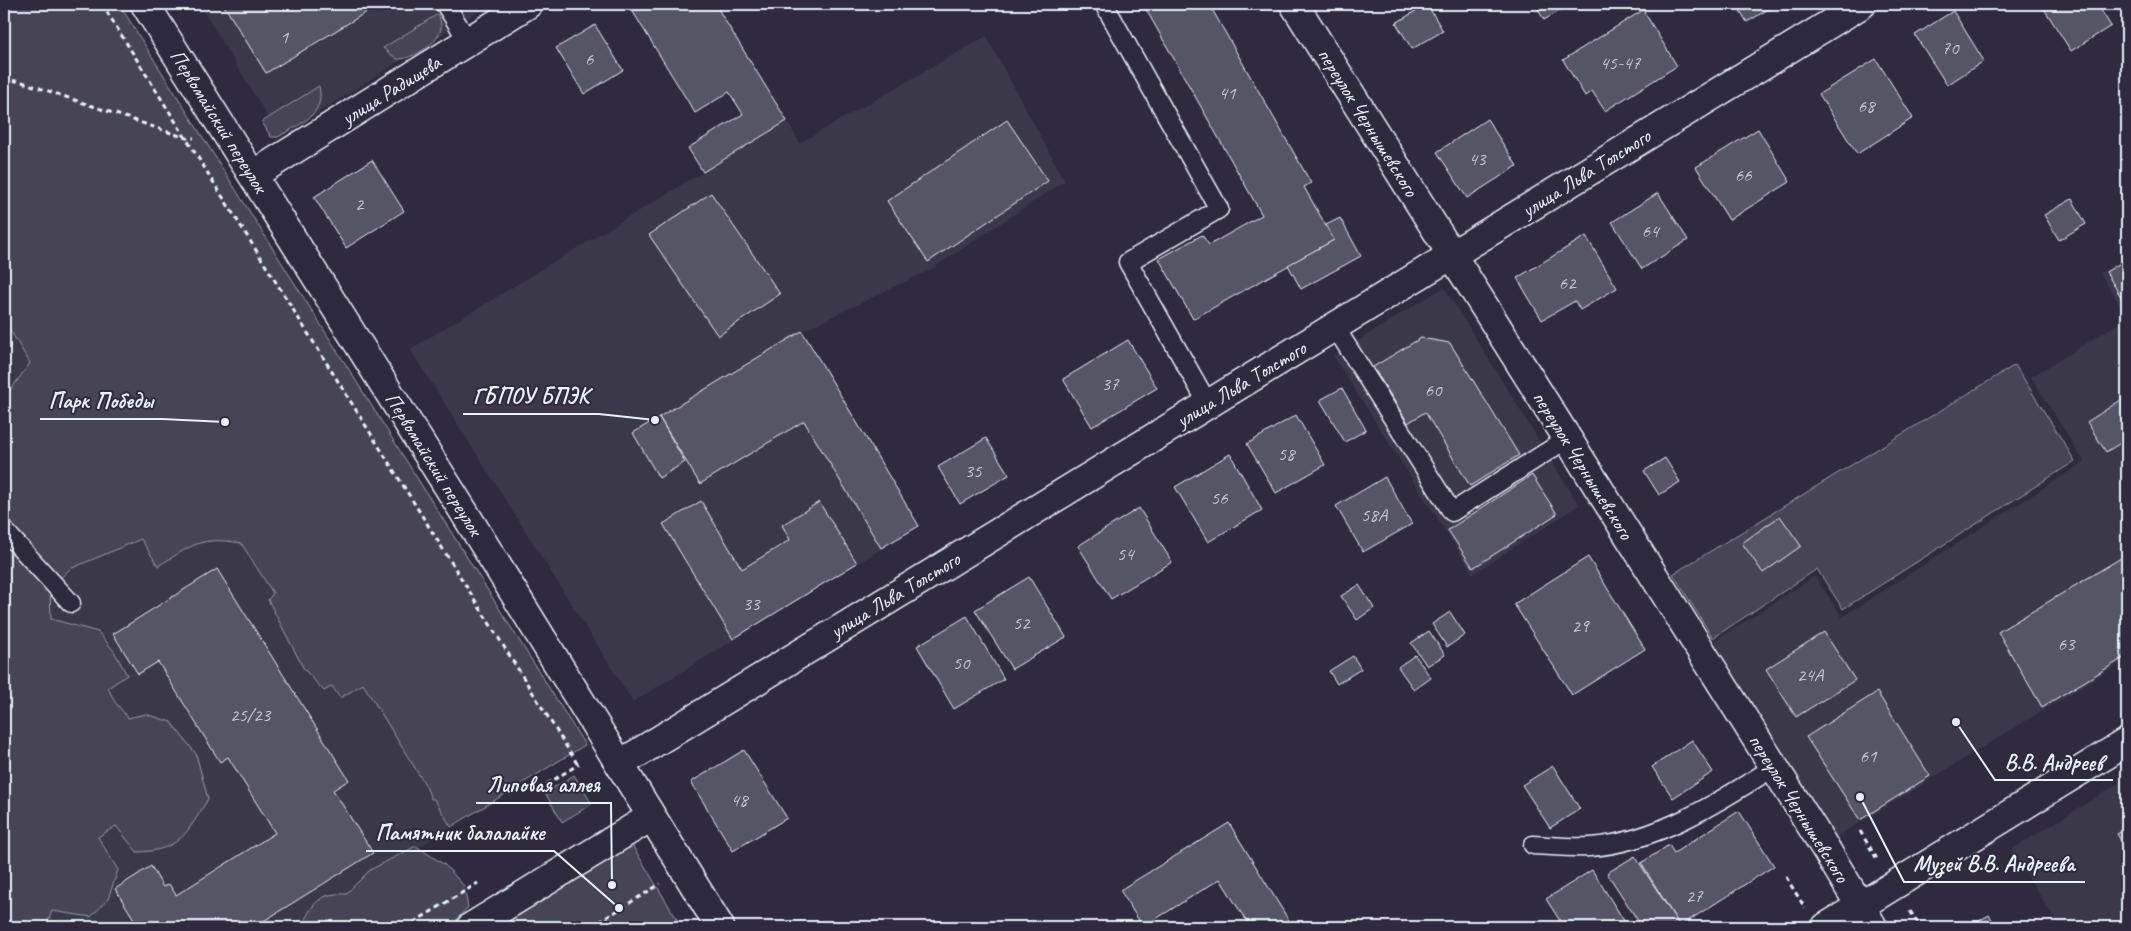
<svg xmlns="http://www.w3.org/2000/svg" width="2131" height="931" font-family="Caveat,sans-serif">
<rect width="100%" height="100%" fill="#2f2a3d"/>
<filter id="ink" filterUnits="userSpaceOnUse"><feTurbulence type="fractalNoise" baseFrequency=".02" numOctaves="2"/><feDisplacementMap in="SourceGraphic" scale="10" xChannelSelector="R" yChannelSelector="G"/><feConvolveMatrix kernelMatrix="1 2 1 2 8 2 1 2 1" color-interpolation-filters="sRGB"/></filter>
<g filter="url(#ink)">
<g fill="#3b3749">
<polygon points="199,4 490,4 280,137"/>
<polygon points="986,36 1065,181 930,270 802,331 919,526 633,702 410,349 787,121 800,143"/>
<polygon points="2127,257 2127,317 2100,273"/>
<polygon points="1444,287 1579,505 1473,574 1333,356"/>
<polygon points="2127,318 2127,659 1835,838 1713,642 1815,576 1842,617 2084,462 2031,377"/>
<polygon points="4,320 158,566 229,524 340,697 363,683 451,827 291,927 4,927"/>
<polygon points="2127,778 2127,927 2060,927 2011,850"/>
</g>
<g fill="#464455" stroke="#979aa6">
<path d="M4,4H119L585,745L451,827L434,799H431L426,786L363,684L340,698L332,686L324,691L304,669L268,600L273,593L241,543C199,536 193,545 158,566L141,539L70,569L50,588L51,619L98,632L114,651L127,675L108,688L115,702L128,718L146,714L171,722L196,754L208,799C187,833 180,851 137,852L116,826L98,837L118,870L108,899L91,917L52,911L46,927H4V639L6,637L4,631V399L30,363L4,320Z"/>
<path d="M438,14C441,21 443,29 438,36C432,47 409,60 397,59L383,48Z"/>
<path d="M319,86C326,116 299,124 278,137H271L262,122Z"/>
<polygon points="2015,365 2075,461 1843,609 1817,569 1713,638 1673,574"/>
<polygon points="574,775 592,804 562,822 545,793"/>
<polygon points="632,845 681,926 500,927"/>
<path d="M416,846L445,865L464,886L468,907L451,926L303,927C303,921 306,918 309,912C318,897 328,893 346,894L370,870Z"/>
</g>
<g fill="#575565" stroke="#e8f1f8">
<polygon points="223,4 380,4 266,73"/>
<polygon points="635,4 715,4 787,121 703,172 688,148 743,114 729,92 695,113 630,7"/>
<polygon points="1143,4 1209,4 1311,183 1304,187 1334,240 1193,319 1159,259 1202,235 1209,245 1262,215"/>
<polygon points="1427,4 1443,31 1412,49 1396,23"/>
<polygon points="1535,4 1571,4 1544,20"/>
<polygon points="1736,4 1777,4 1747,22"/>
<polygon points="2041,4 2097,4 2111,26 2071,51"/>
<polygon points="1643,10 1677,66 1605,111 1592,91 1585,96 1563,60"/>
<polygon points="1953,11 1984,61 1947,85 1915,35"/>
<polygon points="595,25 623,70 584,94 556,48"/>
<polygon points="1876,59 1913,118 1857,154 1819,94"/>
<polygon points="1487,119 1517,166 1467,198 1437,152"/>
<polygon points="1007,120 1048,181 928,262 887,201"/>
<polygon points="1758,129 1790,182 1729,220 1696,167"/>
<polygon points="372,160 404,211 346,248 314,197"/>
<polygon points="711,193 780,294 718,336 649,235"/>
<polygon points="1658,193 1688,240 1642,269 1612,222"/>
<polygon points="2072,199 2086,224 2059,240 2044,215"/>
<polygon points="1340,218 1361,256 1301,289 1288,265 1334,240 1326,225"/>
<polygon points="1586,236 1617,288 1580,310 1575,301 1542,320 1517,278"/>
<polygon points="2127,259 2127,307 2106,272"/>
<polygon points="802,331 919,526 881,548 804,421 700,484 659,417"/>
<polygon points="1421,338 1450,343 1519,455 1470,486 1425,412 1408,423 1373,367"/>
<polygon points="1128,340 1157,388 1092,427 1063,379"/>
<polygon points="1342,388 1366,430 1345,442 1320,400"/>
<polygon points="2127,396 2127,439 2106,452 2087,422"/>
<polygon points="1296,415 1325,465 1276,493 1247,444"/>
<polygon points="659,417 685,462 659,478 633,433"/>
<polygon points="986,438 1009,475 960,504 938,467"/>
<polygon points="1230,454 1262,510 1208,542 1175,487"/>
<polygon points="1665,458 1680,482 1659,495 1644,471"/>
<polygon points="1532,475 1557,514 1473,568 1448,530"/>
<polygon points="1385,477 1412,524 1363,552 1336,506"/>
<polygon points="701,501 742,569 790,540 782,525 819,502 857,563 733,639 663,524"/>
<polygon points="1139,508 1172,562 1111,599 1078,546"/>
<polygon points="1780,516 1801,546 1763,573 1742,543"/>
<polygon points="1588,557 1645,649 1572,695 1514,604"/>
<polygon points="2121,558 2127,569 2127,656 2042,707 1998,632"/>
<polygon points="217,569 349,780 333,790 373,853 254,927 139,927 115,889 151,866 163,887 169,884 176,895 275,833 228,757 220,762 158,662 138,674 113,634"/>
<polygon points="1029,577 1066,637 1012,669 975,610"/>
<polygon points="1359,585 1374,608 1357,620 1341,596"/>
<polygon points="1450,612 1465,635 1447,647 1432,624"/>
<polygon points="967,616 1004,679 954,709 917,646"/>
<polygon points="1429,631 1445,655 1427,666 1411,643"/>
<polygon points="1824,632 1855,680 1796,717 1766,669"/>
<polygon points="1415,655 1431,678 1414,690 1398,667"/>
<polygon points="1353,656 1361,669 1337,684 1329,671"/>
<polygon points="1877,692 1930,776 1860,820 1806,737"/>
<polygon points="1692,740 1713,772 1673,798 1652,767"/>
<polygon points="744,750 787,818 733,851 691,782"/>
<polygon points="1553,766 1580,809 1550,828 1522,785"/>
<polygon points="1739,811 1774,866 1680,926 1641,863 1669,845 1674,853"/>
<polygon points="1229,823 1293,927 1250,927 1220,879 1143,927 1120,890"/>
<polygon points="2127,828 2127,850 2117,834"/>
<polygon points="1635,856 1680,926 1678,927 1642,927 1607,873"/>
<polygon points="1592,870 1628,927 1564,927 1546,899"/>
<polygon points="1989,915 1997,927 1969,927"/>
</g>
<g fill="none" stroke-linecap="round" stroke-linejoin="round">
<defs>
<g id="service">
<polyline points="445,4 468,41"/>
<polyline points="1104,4 1219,209 1128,262 1208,404"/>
<polyline points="1335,327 1452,512 1567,439"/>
<polyline points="4,530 71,603"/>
<path d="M1533,845C1552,846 1571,848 1590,847C1655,843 1721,801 1774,767"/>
</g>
<g id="minor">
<polyline points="1294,4 1827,851 1873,927"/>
<polyline points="253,175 528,4"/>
<polyline points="620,764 1862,4"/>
<polyline points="471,927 651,817"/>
</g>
<polyline id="tertiary" points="145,4 464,512 720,927"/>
<polyline id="primary" points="1826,927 2127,742"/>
</defs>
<use href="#service" stroke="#e8f1f8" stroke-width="21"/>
<use href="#minor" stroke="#e8f1f8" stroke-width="31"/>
<use href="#tertiary" stroke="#e8f1f8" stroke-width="31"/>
<use href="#primary" stroke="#e8f1f8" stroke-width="31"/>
<g stroke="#e8f1f8" stroke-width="3" stroke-dasharray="5 4" stroke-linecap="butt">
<polyline points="102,4 578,765"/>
<polyline points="4,79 22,82 186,138 194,138"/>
<polyline points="539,789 579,764"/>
<polyline points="1860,831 1877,859"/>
<polyline points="1786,877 1805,908"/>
<polyline points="1910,911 1921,927"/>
<polyline points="406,927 478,883"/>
<polyline points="591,927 660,884"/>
</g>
<use href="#service" stroke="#2f2a3d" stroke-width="18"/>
<use href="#minor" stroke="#2f2a3d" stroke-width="28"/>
<use href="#tertiary" stroke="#2f2a3d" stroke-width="28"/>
<use href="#primary" stroke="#2f2a3d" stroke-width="28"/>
</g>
</g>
<g text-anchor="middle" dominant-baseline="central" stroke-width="4" stroke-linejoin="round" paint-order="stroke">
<g font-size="19" fill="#c4cad3">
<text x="284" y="37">1</text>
<text x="1950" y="48">70</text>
<text x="589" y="59">6</text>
<text x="1620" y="63">45-47</text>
<text x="1227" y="93">41</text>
<text x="1866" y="106">68</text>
<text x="1477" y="159">43</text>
<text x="1743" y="175">66</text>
<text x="359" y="204">2</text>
<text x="1650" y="231">64</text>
<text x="1567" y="283">62</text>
<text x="1110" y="384">37</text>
<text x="1433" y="390">60</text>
<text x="1286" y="454">58</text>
<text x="973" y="471">35</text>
<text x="1219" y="498">56</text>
<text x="1374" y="515">58А</text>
<text x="1125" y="554">54</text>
<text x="751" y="604">33</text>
<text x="1021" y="623">52</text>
<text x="1580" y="626">29</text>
<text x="2066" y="644">63</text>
<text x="961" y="663">50</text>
<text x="1810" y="675">24А</text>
<text x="250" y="715">25/23</text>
<text x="1868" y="756">61</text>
<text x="739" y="800">48</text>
<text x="1694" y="896">27</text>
</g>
<g font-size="21" fill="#e8f1f8" stroke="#2f2a3d">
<text transform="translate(391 90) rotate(-32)">улица Радищева</text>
<text transform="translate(219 121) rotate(58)">Первомайский переулок</text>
<text transform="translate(1368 122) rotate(58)">переулок Чернышевского</text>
<text transform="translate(1586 173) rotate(-32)">улица Льва Толстого</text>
<text transform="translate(1241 384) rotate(-31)">улица Льва Толстого</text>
<text transform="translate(434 464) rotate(58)">Первомайский переулок</text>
<text transform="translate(1583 465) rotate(58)">переулок Чернышевского</text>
<text transform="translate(895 595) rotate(-31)">улица Льва Толстого</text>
<text transform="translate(1799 808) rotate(58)">переулок Чернышевского</text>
</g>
</g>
<path fill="none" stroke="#e8f1f8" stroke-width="2" d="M655 420L599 414H463M225 422L162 419H40M1956 722L1995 780H2113M612 885L611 803H476M619 908L554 851H366M1860 797L1904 882H2085"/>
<g fill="#e8f1f8" stroke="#2f2a3d" stroke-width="2">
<circle cx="655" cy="420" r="5"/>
<circle cx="225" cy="422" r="5"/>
<circle cx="1956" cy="722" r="5"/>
<circle cx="612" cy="885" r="5"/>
<circle cx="619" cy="908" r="5"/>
<circle cx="1860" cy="797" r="5"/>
</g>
<g font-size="22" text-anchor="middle" font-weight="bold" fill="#e8f1f8" stroke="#2f2a3d" stroke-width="4" stroke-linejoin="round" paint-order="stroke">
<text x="531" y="403">ГБПОУ БПЭК</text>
<text x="101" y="408">Парк Победы</text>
<text x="2054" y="770">В.В. Андреев</text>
<text x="543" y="792">Липовая аллея</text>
<text x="460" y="840">Памятник балалайке</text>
<text x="1994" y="871">Музей В.В. Андреева</text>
</g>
<rect width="2131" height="931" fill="none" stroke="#2f2a3d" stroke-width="20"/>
<rect x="10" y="10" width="2111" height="911" fill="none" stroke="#e8f1f8" stroke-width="2" filter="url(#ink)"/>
</svg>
